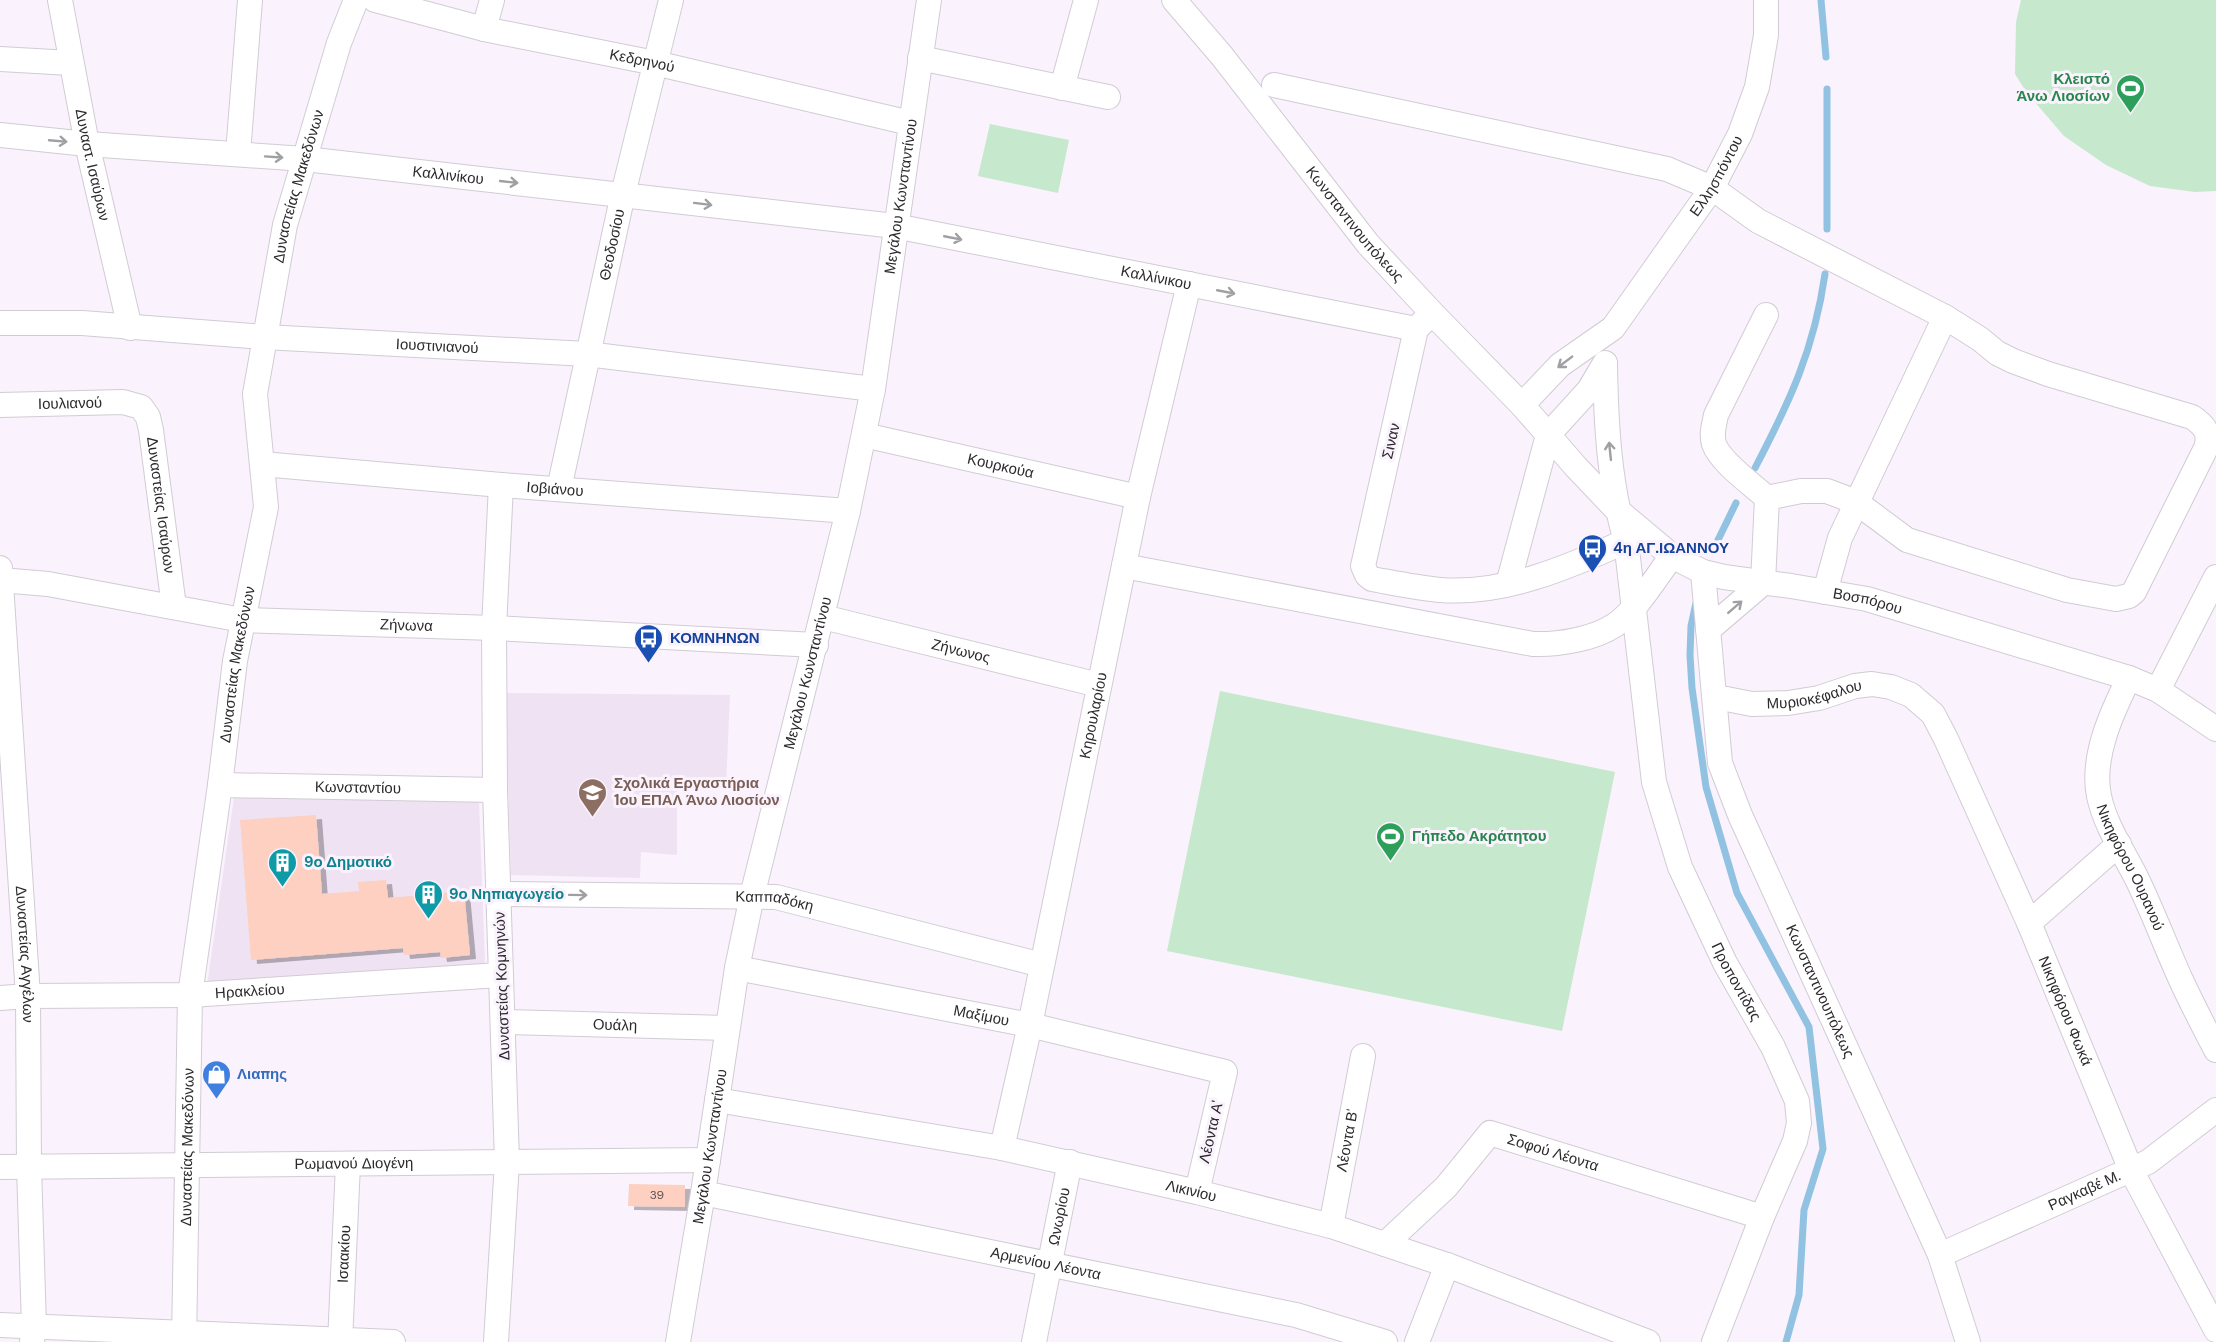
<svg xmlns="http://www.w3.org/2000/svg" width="2216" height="1342" font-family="'DM Sans',sans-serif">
<defs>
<filter id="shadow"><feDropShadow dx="6" dy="4" stdDeviation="0" flood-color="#0004"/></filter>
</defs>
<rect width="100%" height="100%" fill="#faf2fc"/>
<g fill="#efe3f3">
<polygon points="505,693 730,695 726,785 677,782 677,855 641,852 640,878 511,875"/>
<polygon points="234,797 479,801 485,963 207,986"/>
</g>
<g fill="#c6e8cc">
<polygon points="2021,0 2216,0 2216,191 2195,192 2150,186 2106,165 2064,136 2027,93 2015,74 2016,22"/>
<polygon points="990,124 1069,140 1058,193 978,176"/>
<polygon points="1220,691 1615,772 1562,1031 1167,951"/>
</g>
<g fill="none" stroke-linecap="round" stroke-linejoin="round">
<g stroke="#91c2e2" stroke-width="7">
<polyline points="1821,0 1826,57"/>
<polyline points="1827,89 1827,229"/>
<path d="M1755,468C1790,401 1814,350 1825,274"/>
<polyline points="1718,540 1736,503"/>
<polyline points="1696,603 1691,626 1690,655 1692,688 1706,787 1737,893 1809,1027 1823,1149 1804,1210 1799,1295 1786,1342"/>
</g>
</g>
<g fill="#fdd0c1" filter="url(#shadow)">
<polygon points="316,815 322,894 359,891 358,882 386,880 388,898 464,891 470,955 441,958 440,952 404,955 403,948 251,960 240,820"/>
<polygon points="629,1184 685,1185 685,1207 628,1206"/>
</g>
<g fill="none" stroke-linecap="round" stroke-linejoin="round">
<defs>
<g id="minor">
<path id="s1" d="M60,0L87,144L130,328"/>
<path id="s2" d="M375,0L484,29L655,63L910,123"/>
<path id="s3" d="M1174,0L1222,56L1368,244L1433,314L1522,405L1576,467L1616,509L1672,556L1703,572L1724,577L1791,586L1867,599L2129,678L2158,690L2216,729"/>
<polyline points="484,29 492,0"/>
<polyline points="920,58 1108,97"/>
<polyline points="0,59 71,63"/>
<polyline points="1274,85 1667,169 1712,188 1758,221 1945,317 1840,538 1825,592"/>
<polyline points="1062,88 1086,0"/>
<path id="s4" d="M0,135L87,144L305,159L895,226L1416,329"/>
<polyline points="238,154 250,0"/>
<path d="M1766,315L1716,415C1714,425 1711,434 1714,444C1720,462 1753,485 1767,498"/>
<path d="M1426,319L1416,329L1363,566L1367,575L1372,579C1394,583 1418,588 1440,590C1504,595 1569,567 1626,541"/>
<path id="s5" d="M0,323H82L264,337L587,354L873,389"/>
<path id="s6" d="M1605,364C1606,423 1609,484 1626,541L1654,782L1680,867L1725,963L1773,1047L1797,1101L1799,1123L1795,1141L1762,1217L1714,1342"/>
<path id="s7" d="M0,405L123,402L141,407L148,417L151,430L174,607"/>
<path id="s8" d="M1522,405L1560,365L1613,328L1712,188L1740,134L1757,87L1766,35V0"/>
<path id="s9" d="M864,435L1138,497"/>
<path id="s10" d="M262,464L501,485L848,511"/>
<path id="s11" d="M559,489L623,194L671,0"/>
<path d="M1124,566L1533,644C1558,645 1594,639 1615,625C1637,610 1656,577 1672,556"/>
<path id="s12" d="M0,568L28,996L29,1167L34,1326L32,1342"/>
<path id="s13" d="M1703,572L1720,763L1740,815L1940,1255L1968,1342"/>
<path id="s14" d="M0,580L48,584L242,620L494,628L816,645"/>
<polyline points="1508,584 1548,435 1589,390 1605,363"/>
<path id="s15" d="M823,617L1099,685"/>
<path d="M1708,630L1763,583L1767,498L1801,491H1827L1856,502L1907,540L2067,590L2116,599L2129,596L2134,592L2206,448C2211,433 2204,425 2192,417L2048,374L2013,361L1997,353L1980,339L1945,317"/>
<path id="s16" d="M2129,678C2112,712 2091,757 2099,796C2105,825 2124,853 2137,879C2153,912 2166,947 2181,980C2192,1004 2204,1027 2216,1050"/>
<polyline points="2158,690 2216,577"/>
<path id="s17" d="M1716,697L1752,704L1788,703L1819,698L1855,686L1872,684L1891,687L1911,695L1933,714L1946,739L2029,923L2131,1170L2216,1330"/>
<path id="s18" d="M220,785L495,790"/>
<path id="s19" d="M499,894L776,897L1042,965"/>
<polyline points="2029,923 2119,844"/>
<path id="s20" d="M737,968L1030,1025L1225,1072L1197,1192"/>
<path id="s21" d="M0,998L28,996L190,995L500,975"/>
<path id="s22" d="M504,1022L727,1028"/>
<path id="s23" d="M717,1100L1002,1148L1197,1192L1331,1226L1447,1265L1648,1342"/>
<path id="s24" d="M1002,1148L1030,1025L1138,497L1189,284"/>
<path id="s25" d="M0,1167L708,1160"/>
<path id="s26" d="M703,1193L1296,1315L1385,1342"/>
<path id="s27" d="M1331,1226L1363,1056"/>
<path id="s28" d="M1385,1244L1446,1187L1490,1133L1762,1217"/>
<path id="s29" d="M1940,1255L2148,1162L2216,1110"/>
<polyline points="0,1325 393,1342"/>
<path id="s30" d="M184,1342L190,995L220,785L235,661L266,507L255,394L285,225L339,43L356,0"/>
<path id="s31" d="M340,1342L348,1164"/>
<polyline points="496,1342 507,1162 495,790 494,628 501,485"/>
<path id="s32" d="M678,1342L703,1193L737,968L752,896L848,511L873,389L929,0"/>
<path id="s33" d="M1034,1342L1070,1162"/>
<polyline points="1417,1342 1447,1265"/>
</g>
</defs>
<use href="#minor" stroke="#d2cbd4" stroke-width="26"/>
<use href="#minor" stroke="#fff" stroke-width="24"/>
</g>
<defs><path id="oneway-shaft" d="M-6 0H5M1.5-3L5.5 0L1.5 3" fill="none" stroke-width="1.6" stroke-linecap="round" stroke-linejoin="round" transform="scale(1.5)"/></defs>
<g stroke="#a09fa1">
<use href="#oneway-shaft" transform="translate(58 141) rotate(5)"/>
<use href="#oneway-shaft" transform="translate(274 157) rotate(4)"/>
<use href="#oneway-shaft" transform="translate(509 182) rotate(6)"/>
<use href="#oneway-shaft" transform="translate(703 204) rotate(7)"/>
<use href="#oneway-shaft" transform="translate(953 238) rotate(11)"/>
<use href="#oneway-shaft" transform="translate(1226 292) rotate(11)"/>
<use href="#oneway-shaft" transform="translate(1565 362) rotate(143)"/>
<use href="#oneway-shaft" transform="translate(1610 451) rotate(-96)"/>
<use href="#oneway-shaft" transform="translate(1735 607) rotate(-41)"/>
<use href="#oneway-shaft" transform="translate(578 895) rotate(1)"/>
</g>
<defs>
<symbol id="stadium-pin" viewBox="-11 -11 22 30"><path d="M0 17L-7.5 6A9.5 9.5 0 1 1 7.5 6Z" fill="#2e9e5b" stroke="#faf2fc"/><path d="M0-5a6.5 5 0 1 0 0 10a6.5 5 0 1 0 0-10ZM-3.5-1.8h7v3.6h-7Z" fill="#fff"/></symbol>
<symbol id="bus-pin" viewBox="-11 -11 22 30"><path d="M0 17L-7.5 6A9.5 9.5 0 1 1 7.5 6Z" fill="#1a4fb4" stroke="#faf2fc"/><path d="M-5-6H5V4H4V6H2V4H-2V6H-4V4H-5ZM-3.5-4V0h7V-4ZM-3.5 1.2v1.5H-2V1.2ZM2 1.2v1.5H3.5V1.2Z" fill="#fff"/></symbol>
<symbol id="school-pin" viewBox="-11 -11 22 30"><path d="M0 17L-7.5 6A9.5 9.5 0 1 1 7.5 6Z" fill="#8d6e63" stroke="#faf2fc"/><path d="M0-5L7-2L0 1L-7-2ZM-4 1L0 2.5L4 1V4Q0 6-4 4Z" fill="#fff"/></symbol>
<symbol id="building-pin" viewBox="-11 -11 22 30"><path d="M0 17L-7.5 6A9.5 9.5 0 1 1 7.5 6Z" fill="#0f9aa8" stroke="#faf2fc"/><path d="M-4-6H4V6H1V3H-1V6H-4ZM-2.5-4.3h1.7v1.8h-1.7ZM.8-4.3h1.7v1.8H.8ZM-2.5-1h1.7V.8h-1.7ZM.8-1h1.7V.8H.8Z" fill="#fff"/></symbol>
<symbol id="shop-pin" viewBox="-11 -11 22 30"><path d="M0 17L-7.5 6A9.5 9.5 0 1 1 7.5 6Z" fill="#3f7fe0" stroke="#faf2fc"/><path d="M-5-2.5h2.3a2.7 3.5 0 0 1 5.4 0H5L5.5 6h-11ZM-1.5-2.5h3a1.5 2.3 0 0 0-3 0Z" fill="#fff"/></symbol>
</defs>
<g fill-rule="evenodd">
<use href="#stadium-pin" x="2114" y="72" width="33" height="45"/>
<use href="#bus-pin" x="1576" y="532" width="33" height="45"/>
<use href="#bus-pin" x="632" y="622" width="33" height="45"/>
<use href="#school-pin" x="576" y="776" width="33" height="45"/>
<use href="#stadium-pin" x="1374" y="820" width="33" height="45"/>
<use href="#building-pin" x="266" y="846" width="33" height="45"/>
<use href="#building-pin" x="412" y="878" width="33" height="45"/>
<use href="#shop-pin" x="200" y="1058" width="33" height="45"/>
</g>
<g text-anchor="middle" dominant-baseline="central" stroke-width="6" stroke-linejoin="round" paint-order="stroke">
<g font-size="12" fill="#615453">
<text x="657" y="1195">39</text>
</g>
<g font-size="15" fill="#2d2a2e" stroke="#faf2fc">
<text stroke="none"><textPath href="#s2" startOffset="274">Κεδρηνού</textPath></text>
<text stroke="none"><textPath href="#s1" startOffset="168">Δυναστ. Ισαύρων</textPath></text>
<text stroke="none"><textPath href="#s8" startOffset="304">Ελλησπόντου</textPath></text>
<text stroke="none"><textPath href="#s4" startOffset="450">Καλλινίκου</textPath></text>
<text stroke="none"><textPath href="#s30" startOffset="1167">Δυναστείας Μακεδόνων</textPath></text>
<text stroke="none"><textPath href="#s32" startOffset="1168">Μεγάλου Κωνσταντίνου</textPath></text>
<text stroke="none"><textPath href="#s3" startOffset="288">Κωνσταντινουπόλεως</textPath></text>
<text stroke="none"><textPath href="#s11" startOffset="250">Θεοδοσίου</textPath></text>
<text stroke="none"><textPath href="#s4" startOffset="1166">Καλλίνικου</textPath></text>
<text stroke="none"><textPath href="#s5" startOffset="438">Ιουστινιανού</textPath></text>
<text stroke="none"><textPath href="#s7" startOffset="70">Ιουλιανού</textPath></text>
<text transform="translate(1391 441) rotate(-77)">Σιναν</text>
<text stroke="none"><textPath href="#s9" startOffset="140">Κουρκούα</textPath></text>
<text stroke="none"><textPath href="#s10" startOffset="294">Ιοβιάνου</textPath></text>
<text stroke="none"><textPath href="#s7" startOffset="243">Δυναστείας Ισαύρων</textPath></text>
<text stroke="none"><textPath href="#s3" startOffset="950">Βοσπόρου</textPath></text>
<text stroke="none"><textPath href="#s14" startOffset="410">Ζήνωνα</textPath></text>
<text stroke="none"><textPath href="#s15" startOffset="142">Ζήνωνος</textPath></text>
<text stroke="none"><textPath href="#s30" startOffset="681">Δυναστείας Μακεδόνων</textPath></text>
<text stroke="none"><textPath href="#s32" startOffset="682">Μεγάλου Κωνσταντίνου</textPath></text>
<text stroke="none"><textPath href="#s17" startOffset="100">Μυριοκέφαλου</textPath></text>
<text stroke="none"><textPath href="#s24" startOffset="442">Κηρουλαρίου</textPath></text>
<text stroke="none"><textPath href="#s18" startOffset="138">Κωνσταντίου</textPath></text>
<text stroke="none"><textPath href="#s16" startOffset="202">Νικηφόρου Ουρανού</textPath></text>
<text stroke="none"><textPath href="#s19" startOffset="276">Καππαδόκη</textPath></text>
<text stroke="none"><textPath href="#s12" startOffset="387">Δυναστείας Αγγέλων</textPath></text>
<text stroke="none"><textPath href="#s6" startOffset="638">Προποντίδας</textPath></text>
<text transform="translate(502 986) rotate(-92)">Δυναστείας Κομνηνών</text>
<text stroke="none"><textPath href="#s13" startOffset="441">Κωνσταντινουπόλεως</textPath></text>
<text stroke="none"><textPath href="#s21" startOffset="250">Ηρακλείου</textPath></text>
<text stroke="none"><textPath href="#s17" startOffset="554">Νικηφόρου Φωκά</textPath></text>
<text stroke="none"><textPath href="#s20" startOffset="249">Μαξίμου</textPath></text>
<text stroke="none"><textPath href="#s22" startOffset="111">Ουάλη</textPath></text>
<text transform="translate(1211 1132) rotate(-77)">Λέοντα Α'</text>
<text stroke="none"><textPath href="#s27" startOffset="87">Λέοντα Β'</textPath></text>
<text stroke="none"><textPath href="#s30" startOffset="195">Δυναστείας Μακεδόνων</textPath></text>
<text stroke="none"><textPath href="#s32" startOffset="198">Μεγάλου Κωνσταντίνου</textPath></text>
<text stroke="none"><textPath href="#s28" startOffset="219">Σοφού Λέοντα</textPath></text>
<text stroke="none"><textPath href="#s25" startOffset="354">Ρωμανού Διογένη</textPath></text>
<text stroke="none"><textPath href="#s23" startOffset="483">Λικινίου</textPath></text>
<text stroke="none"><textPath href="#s29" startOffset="158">Ραγκαβέ Μ.</textPath></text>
<text stroke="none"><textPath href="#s33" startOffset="128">Ωνωρίου</textPath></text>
<text stroke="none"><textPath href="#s31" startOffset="88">Ισαακίου</textPath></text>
<text stroke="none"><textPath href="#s26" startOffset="350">Αρμενίου Λέοντα</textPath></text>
</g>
<g font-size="15" font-weight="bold" fill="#27864d" stroke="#faf2fc" text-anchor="end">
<text x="2110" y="79">Κλειστό<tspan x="2110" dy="17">Άνω Λιοσίων</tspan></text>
<text x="1412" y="836" text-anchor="start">Γήπεδο Ακράτητου</text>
</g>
<g font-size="15" font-weight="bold" fill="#164399" stroke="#faf2fc" text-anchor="start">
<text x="1613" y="548">4η ΑΓ.ΙΩΑΝΝΟΥ</text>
<text x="670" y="638">ΚΟΜΝΗΝΩΝ</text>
</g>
<g font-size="15" font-weight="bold" fill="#785e54" stroke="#faf2fc" text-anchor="start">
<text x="614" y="783">Σχολικά Εργαστήρια<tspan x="614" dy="17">1ου ΕΠΑΛ Άνω Λιοσίων</tspan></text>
</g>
<g font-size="15" font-weight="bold" fill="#0d838f" stroke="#faf2fc" text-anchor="start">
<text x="304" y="862">9ο Δημοτικό</text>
<text x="449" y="894">9ο Νηπιαγωγείο</text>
</g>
<g font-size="15" font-weight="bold" fill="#366cbe" stroke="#faf2fc" text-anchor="start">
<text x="237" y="1074">Λιαπης</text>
</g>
</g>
</svg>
